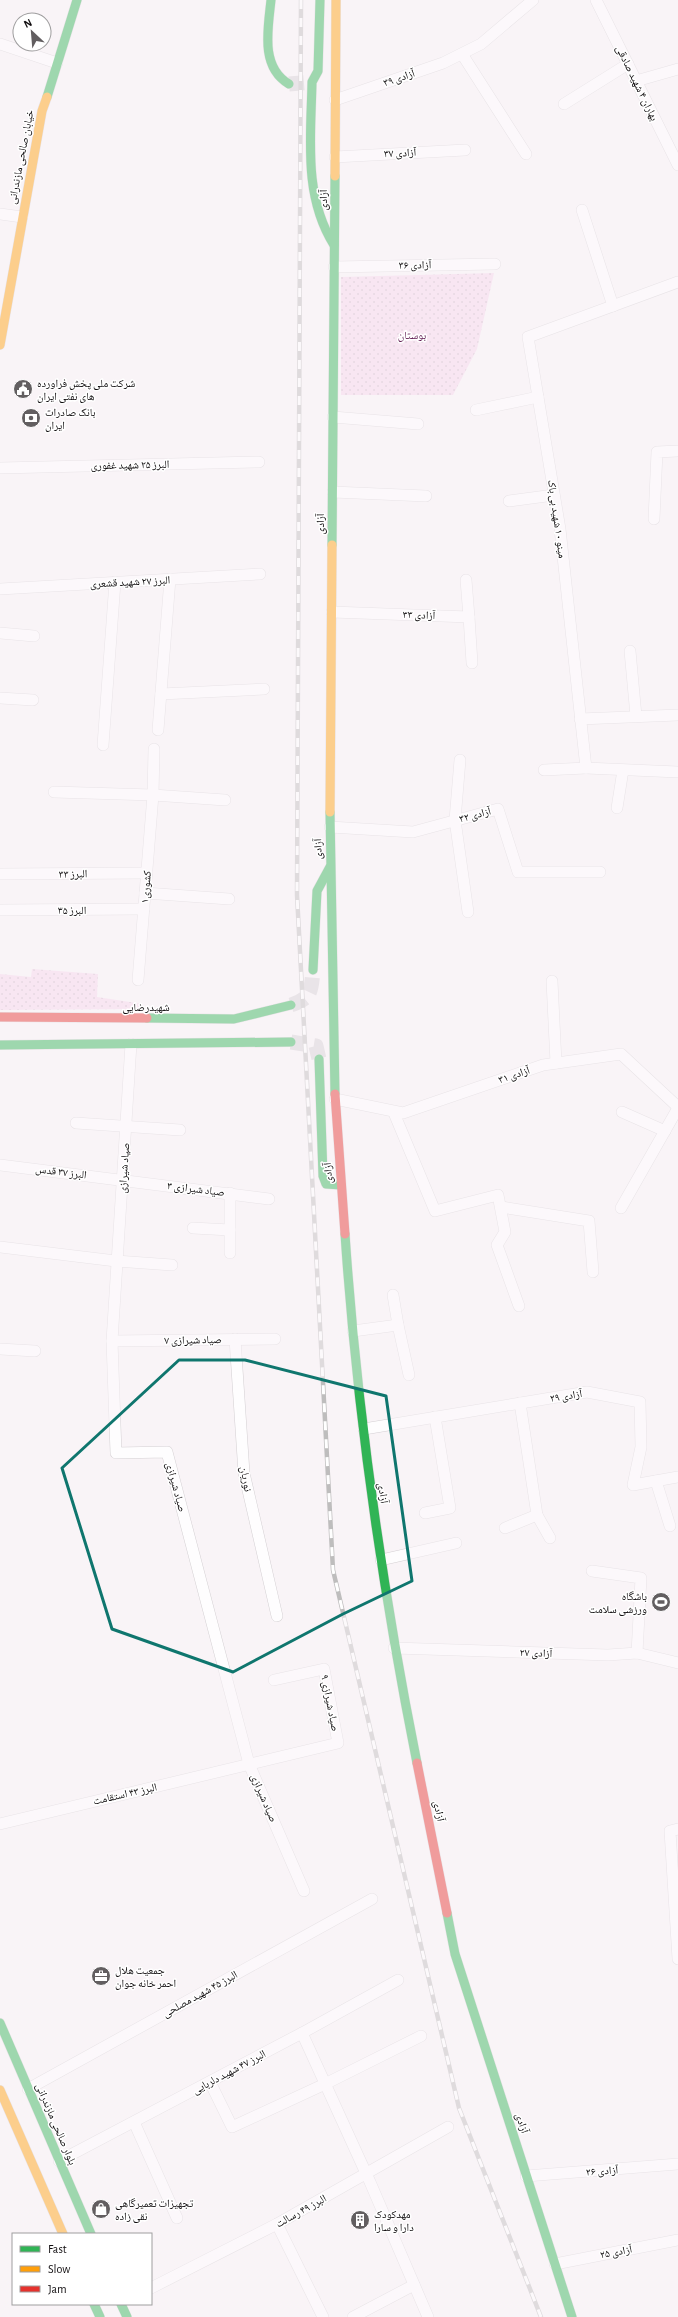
<svg xmlns="http://www.w3.org/2000/svg" width="678" height="2317" font-family="'Alegreya Sans','Noto Naskh Arabic',sans-serif">
<defs>
<pattern id="grass-dots" width="8" height="8" patternUnits="userSpaceOnUse"><rect width="8" height="8" fill="#f5d6eb"/><path d="M2 2h.1M6 6h.1" fill="none" stroke="#d1b6c8" stroke-width="1.8" stroke-linecap="round"/></pattern>
</defs>
<rect width="100%" height="100%" fill="#f9f4f7"/>
<g fill="url(#grass-dots)">
<polygon points="494,273 477,349 453,395 341,395 341,277"/>
<polygon points="32,969 98,974 97,997 143,1004 142,1009 0,1010 0,974 31,977"/>
</g>
<g fill="none" stroke-linecap="round" stroke-linejoin="round">
<g stroke="#d6d1d4" stroke-width="15" stroke-dasharray="15 8" stroke-linecap="butt">
<polyline points="289,84 312,82"/>
<path d="M291,1005C312,998 311,991 313,970"/>
<polyline points="291,1042 316,1046 319,1059"/>
</g>
<defs>
<g id="street">
<polyline points="596,0 678,165"/>
<polyline points="0,44 57,63"/>
<polyline points="462,54 526,154"/>
<polyline points="636,81 678,69"/>
<polyline points="335,100 443,63 481,44 533,0"/>
<polyline points="564,104 628,64"/>
<polyline points="335,157 465,150"/>
<polyline points="582,210 613,306"/>
<polyline points="0,214 22,217"/>
<polyline points="334,267 495,264"/>
<polyline points="678,282 528,337 560,529 586,768 678,772"/>
<polyline points="476,410 538,397"/>
<polyline points="333,417 418,424"/>
<polyline points="0,468 259,462"/>
<polyline points="333,492 426,496"/>
<polyline points="509,501 554,495"/>
<polyline points="654,519 657,452 678,451"/>
<polyline points="0,589 260,574"/>
<polyline points="332,612 469,617 466,580"/>
<polyline points="469,617 472,663"/>
<polyline points="0,633 34,636"/>
<polyline points="630,651 636,716"/>
<polyline points="161,694 264,689"/>
<polyline points="0,698 33,700"/>
<polyline points="580,719 678,715"/>
<polyline points="158,730 170,579"/>
<polyline points="103,745 115,582"/>
<polyline points="460,760 455,820 468,912"/>
<polyline points="544,770 586,768"/>
<polyline points="54,792 153,795 225,800"/>
<polyline points="617,808 623,770"/>
<polyline points="330,827 413,832 498,809 518,872 600,872"/>
<polyline points="0,874 147,873"/>
<polyline points="145,893 229,899"/>
<polyline points="0,910 144,909"/>
<polyline points="138,980 153,795 154,749"/>
<polyline points="552,981 556,1063"/>
<polyline points="131,1044 112,1341 116,1453 167,1452 249,1764 304,1891"/>
<polyline points="335,1099 403,1113 543,1065 621,1054 678,1107"/>
<polyline points="622,1112 665,1131"/>
<polyline points="394,1113 435,1211 498,1195 505,1232 497,1245 519,1306"/>
<polyline points="76,1123 180,1130"/>
<polyline points="0,1165 269,1199"/>
<polyline points="501,1207 589,1221 593,1272"/>
<polyline points="621,1208 678,1108"/>
<polyline points="193,1228 230,1230"/>
<polyline points="0,1247 116,1261 172,1265"/>
<polyline points="230,1253 230,1193"/>
<polyline points="393,1295 398,1325"/>
<polyline points="353,1331 398,1325 409,1375"/>
<polyline points="235,1339 244,1473 277,1616"/>
<polyline points="112,1341 275,1339"/>
<polyline points="0,1349 35,1351"/>
<polyline points="364,1429 587,1392 640,1402 641,1447 633,1485 678,1477"/>
<polyline points="656,1481 670,1526"/>
<polyline points="425,1513 450,1508 435,1417"/>
<polyline points="537,1515 550,1538"/>
<polyline points="505,1528 537,1515 520,1403"/>
<polyline points="381,1560 456,1543"/>
<polyline points="592,1571 641,1578 637,1653"/>
<polyline points="394,1648 608,1655 637,1653 678,1663"/>
<polyline points="0,1824 338,1743 324,1669 274,1680"/>
<polyline points="678,1829 670,1831 678,1959"/>
<polyline points="302,2033 370,2182 428,2317"/>
<polyline points="210,2082 232,2127 325,2084 421,2036"/>
<polyline points="28,2089 372,1899"/>
<polyline points="134,2122 177,2218"/>
<polyline points="59,2161 302,2033 398,1980"/>
<polyline points="526,2176 678,2164"/>
<polyline points="277,2224 323,2317"/>
<polyline points="555,2264 678,2240"/>
<polyline points="151,2288 277,2224 448,2127"/>
<polyline points="353,2317 414,2285"/>
</g>
<g id="fast">
<path d="M271,0C268,29 260,67 289,84"/>
<path d="M320,0L318,71L312,82C311,137 303,196 334,245"/>
<polyline points="47,97 77,0"/>
<polyline points="332,545 335,176"/>
<polyline points="330,812 335,1094"/>
<polyline points="313,970 317,891 330,867"/>
<polyline points="147,1018 234,1019 291,1005"/>
<polyline points="0,1045 291,1042"/>
<polyline points="319,1059 323,1176 326,1184 341,1185"/>
<path d="M345,1234C357,1412 382,1588 417,1763"/>
<polyline points="447,1913 455,1954 572,2317"/>
<polyline points="0,2023 91,2234"/>
<polyline points="94,2304 100,2317"/>
<polyline points="121,2304 127,2317"/>
</g>
<g id="slow">
<polyline points="335,176 336,0"/>
<polyline points="0,345 42,111 47,97"/>
<polyline points="330,812 332,545"/>
<polyline points="0,2090 63,2234"/>
</g>
<g id="jam">
<polyline points="0,1017 147,1018"/>
<polyline points="335,1094 345,1234"/>
<polyline points="417,1763 447,1913"/>
</g>
</defs>
<use href="#street" stroke="#d4d0d3" stroke-width="12"/>
<use href="#fast" stroke="#d4d0d3" stroke-width="10"/>
<use href="#slow" stroke="#d4d0d3" stroke-width="10"/>
<use href="#jam" stroke="#d4d0d3" stroke-width="10"/>
<use href="#street" stroke="#fefdfe" stroke-width="11"/>
<use href="#fast" stroke="#30b455" stroke-width="9"/>
<use href="#slow" stroke="#ff9f0a" stroke-width="9"/>
<use href="#jam" stroke="#e5322d" stroke-width="9"/>
<defs>
<polyline id="rail" points="301,0 297,895 333,1570 459,2108 541,2317"/>
</defs>
<use href="#rail" stroke="#bebdbd" stroke-width="4.5"/>
<use href="#rail" stroke="#fff" stroke-width="3" stroke-dasharray="9" stroke-linecap="butt"/>
</g>
<path d="M0 0H678V2317H0ZM179,1360H245L386,1396L412,1581L343,1614L233,1672L112,1629L62,1468Z" fill="#f9f4f7" fill-opacity=".55" fill-rule="evenodd"/>
<path fill="none" stroke="#0f766e" stroke-width="3" stroke-linejoin="round" d="M179,1360H245L386,1396L412,1581L343,1614L233,1672L112,1629L62,1468Z"/>
<defs>
<symbol id="civic-disc" viewBox="-11 -11 22 22"><circle r="9.5" fill="#625e60" stroke="#fff"/><path d="M-.6-6.5H3V-4.5H.6V-3L4-1V1h2V6H-6V1h2V-1L-.6-3ZM-1.2 2.5V6h2.4V2.5Z" fill="#fff"/></symbol>
<symbol id="bank-disc" viewBox="-11 -11 22 22"><circle r="9.5" fill="#625e60" stroke="#fff"/><path d="M-6-4H6V4H-6ZM0-2.3a2.3 2.3 0 1 0 0 4.6a2.3 2.3 0 1 0 0-4.6Z" fill="#fff"/></symbol>
<symbol id="stadium-disc" viewBox="-11 -11 22 22"><circle r="9.5" fill="#625e60" stroke="#fff"/><path d="M0-5a6.5 5 0 1 0 0 10a6.5 5 0 1 0 0-10ZM-3.5-1.8h7v3.6h-7Z" fill="#fff"/></symbol>
<symbol id="office-disc" viewBox="-11 -11 22 22"><circle r="9.5" fill="#625e60" stroke="#fff"/><path d="M-6-3h4V-5.5h4V-3h4V5H-6ZM-1-4.5V-3h2v-1.5ZM-6 0V1H6V0Z" fill="#fff"/></symbol>
<symbol id="shop-disc" viewBox="-11 -11 22 22"><circle r="9.5" fill="#625e60" stroke="#fff"/><path d="M-5-2.5h2.3a2.7 3.5 0 0 1 5.4 0H5L5.5 6h-11ZM-1.5-2.5h3a1.5 2.3 0 0 0-3 0Z" fill="#fff"/></symbol>
<symbol id="building-disc" viewBox="-11 -11 22 22"><circle r="9.5" fill="#625e60" stroke="#fff"/><path d="M-4-6H4V6H1V3H-1V6H-4ZM-2.5-4.3h1.7v1.8h-1.7ZM.8-4.3h1.7v1.8H.8ZM-2.5-1h1.7V.8h-1.7ZM.8-1h1.7V.8H.8Z" fill="#fff"/></symbol>
</defs>
<g fill-rule="evenodd">
<use href="#civic-disc" x="12" y="378" width="22" height="22"/>
<use href="#bank-disc" x="20" y="407" width="22" height="22"/>
<use href="#stadium-disc" x="650" y="1591" width="22" height="22"/>
<use href="#office-disc" x="90" y="1965" width="22" height="22"/>
<use href="#shop-disc" x="90" y="2198" width="22" height="22"/>
<use href="#building-disc" x="349" y="2209" width="22" height="22"/>
</g>
<g text-anchor="middle" dominant-baseline="central" stroke-width="3" stroke-linejoin="round" paint-order="stroke">
<g font-size="11" fill="#100d0f" stroke="#fff">
<text transform="translate(399 78) rotate(-19)">آزادی ۳۹</text>
<text transform="translate(637 83) rotate(64)">بهاران ۴ شهید صادقی</text>
<text transform="translate(400 153) rotate(-3)">آزادی ۳۷</text>
<text transform="translate(21 157) rotate(-79)">خیابان صالحی مازندرانی</text>
<text transform="translate(323 200) rotate(-90)">آزادی</text>
<text transform="translate(415 265) rotate(-1)">آزادی ۳۶</text>
<text transform="translate(130 465) rotate(-1)">البرز ۲۵ شهید غفوری</text>
<text transform="translate(557 519) rotate(82)">مینو ۱۰ شهید بی باک</text>
<text transform="translate(320 524) rotate(-90)">آزادی</text>
<text transform="translate(130 582) rotate(-3)">البرز ۲۷ شهید قشعری</text>
<text transform="translate(419 615) rotate(2)">آزادی ۳۳</text>
<text transform="translate(475 815) rotate(-15)">آزادی ۳۲</text>
<text transform="translate(318 849) rotate(-91)">آزادی</text>
<text transform="translate(73 874) rotate(-1)">البرز ۳۳</text>
<text transform="translate(146 887) rotate(-85)">کشوری۱</text>
<text x="72" y="910">البرز ۳۵</text>
<text x="146" y="1007">شهیدرضایی</text>
<text transform="translate(514 1075) rotate(-19)">آزادی ۳۱</text>
<text transform="translate(124 1168) rotate(-86)">صیاد شیرازی</text>
<text transform="translate(61 1172) rotate(7)">البرز ۳۷ قدس</text>
<text transform="translate(328 1173) rotate(-94)">آزادی</text>
<text transform="translate(196 1189) rotate(7)">صیاد شیرازی ۳</text>
<text transform="translate(193 1340) rotate(-1)">صیاد شیرازی ۷</text>
<text transform="translate(566 1396) rotate(-9)">آزادی ۲۹</text>
<text transform="translate(246 1479) rotate(80)">نوریان</text>
<text transform="translate(176 1487) rotate(75)">صیاد شیرازی</text>
<text transform="translate(383 1493) rotate(82)">آزادی</text>
<text transform="translate(536 1653) rotate(2)">آزادی ۲۷</text>
<text transform="translate(330 1703) rotate(79)">صیاد شیرازی ۹</text>
<text transform="translate(125 1794) rotate(-13)">البرز ۴۳ استقامت</text>
<text transform="translate(264 1798) rotate(67)">صیاد شیرازی</text>
<text transform="translate(439 1811) rotate(79)">آزادی</text>
<text transform="translate(200 1994) rotate(-29)">البرز ۴۵ شهید مصلحی</text>
<text transform="translate(229 2072) rotate(-28)">البرز ۴۷ شهید دلربایی</text>
<text transform="translate(522 2123) rotate(72)">آزادی</text>
<text transform="translate(56 2124) rotate(67)">بلوار صالحی مازندرانی</text>
<text transform="translate(602 2171) rotate(-4)">آزادی ۲۶</text>
<text transform="translate(301 2211) rotate(-29)">البرز ۴۹ رسالت</text>
<text transform="translate(616 2252) rotate(-11)">آزادی ۲۵</text>
</g>
<g font-size="11" fill="#5e1a50" stroke="#fff">
<text x="412" y="335">بوستان</text>
</g>
<g font-size="11" fill="#100d0f" stroke="#fff" text-anchor="start">
<text x="37" y="383">شرکت ملی پخش فراورده<tspan x="37" dy="13">های نفتی ایران</tspan></text>
<text x="45" y="412">بانک صادرات<tspan x="45" dy="13">ایران</tspan></text>
<text x="647" y="1596" text-anchor="end">باشگاه<tspan x="647" dy="13">ورزشی سلامت</tspan></text>
<text x="115" y="1970">جمعیت هلال<tspan x="115" dy="13">احمر خانه جوان</tspan></text>
<text x="115" y="2203">تجهیزات تعمیرگاهی<tspan x="115" dy="13">نقی زاده</tspan></text>
<text x="374" y="2214">مهدکودک<tspan x="374" dy="13">دارا و سارا</tspan></text>
</g>
</g>
<rect x="12" y="2233" width="140" height="72" fill="#ffffff" stroke="#9f9e9f"/>
<rect x="20" y="2246" width="20" height="6" fill="#30b455" stroke="#9f9e9f"/>
<text x="48" y="2253" font-size="12" fill="#100d0f">Fast</text>
<rect x="20" y="2266" width="20" height="6" fill="#ff9f0a" stroke="#9f9e9f"/>
<text x="48" y="2273" font-size="12" fill="#100d0f">Slow</text>
<rect x="20" y="2286" width="20" height="6" fill="#e5322d" stroke="#9f9e9f"/>
<text x="48" y="2293" font-size="12" fill="#100d0f">Jam</text>
<g transform="translate(32 32) rotate(334)"><circle r="19" fill="#ffffff" stroke="#9f9e9f"/>
<path d="M0-3L7 15L0 10L-7 15Z" fill="#625e60"/>
<text y="-6" font-size="11" font-weight="bold" text-anchor="middle" fill="#100d0f">N</text>
</g>
</svg>
